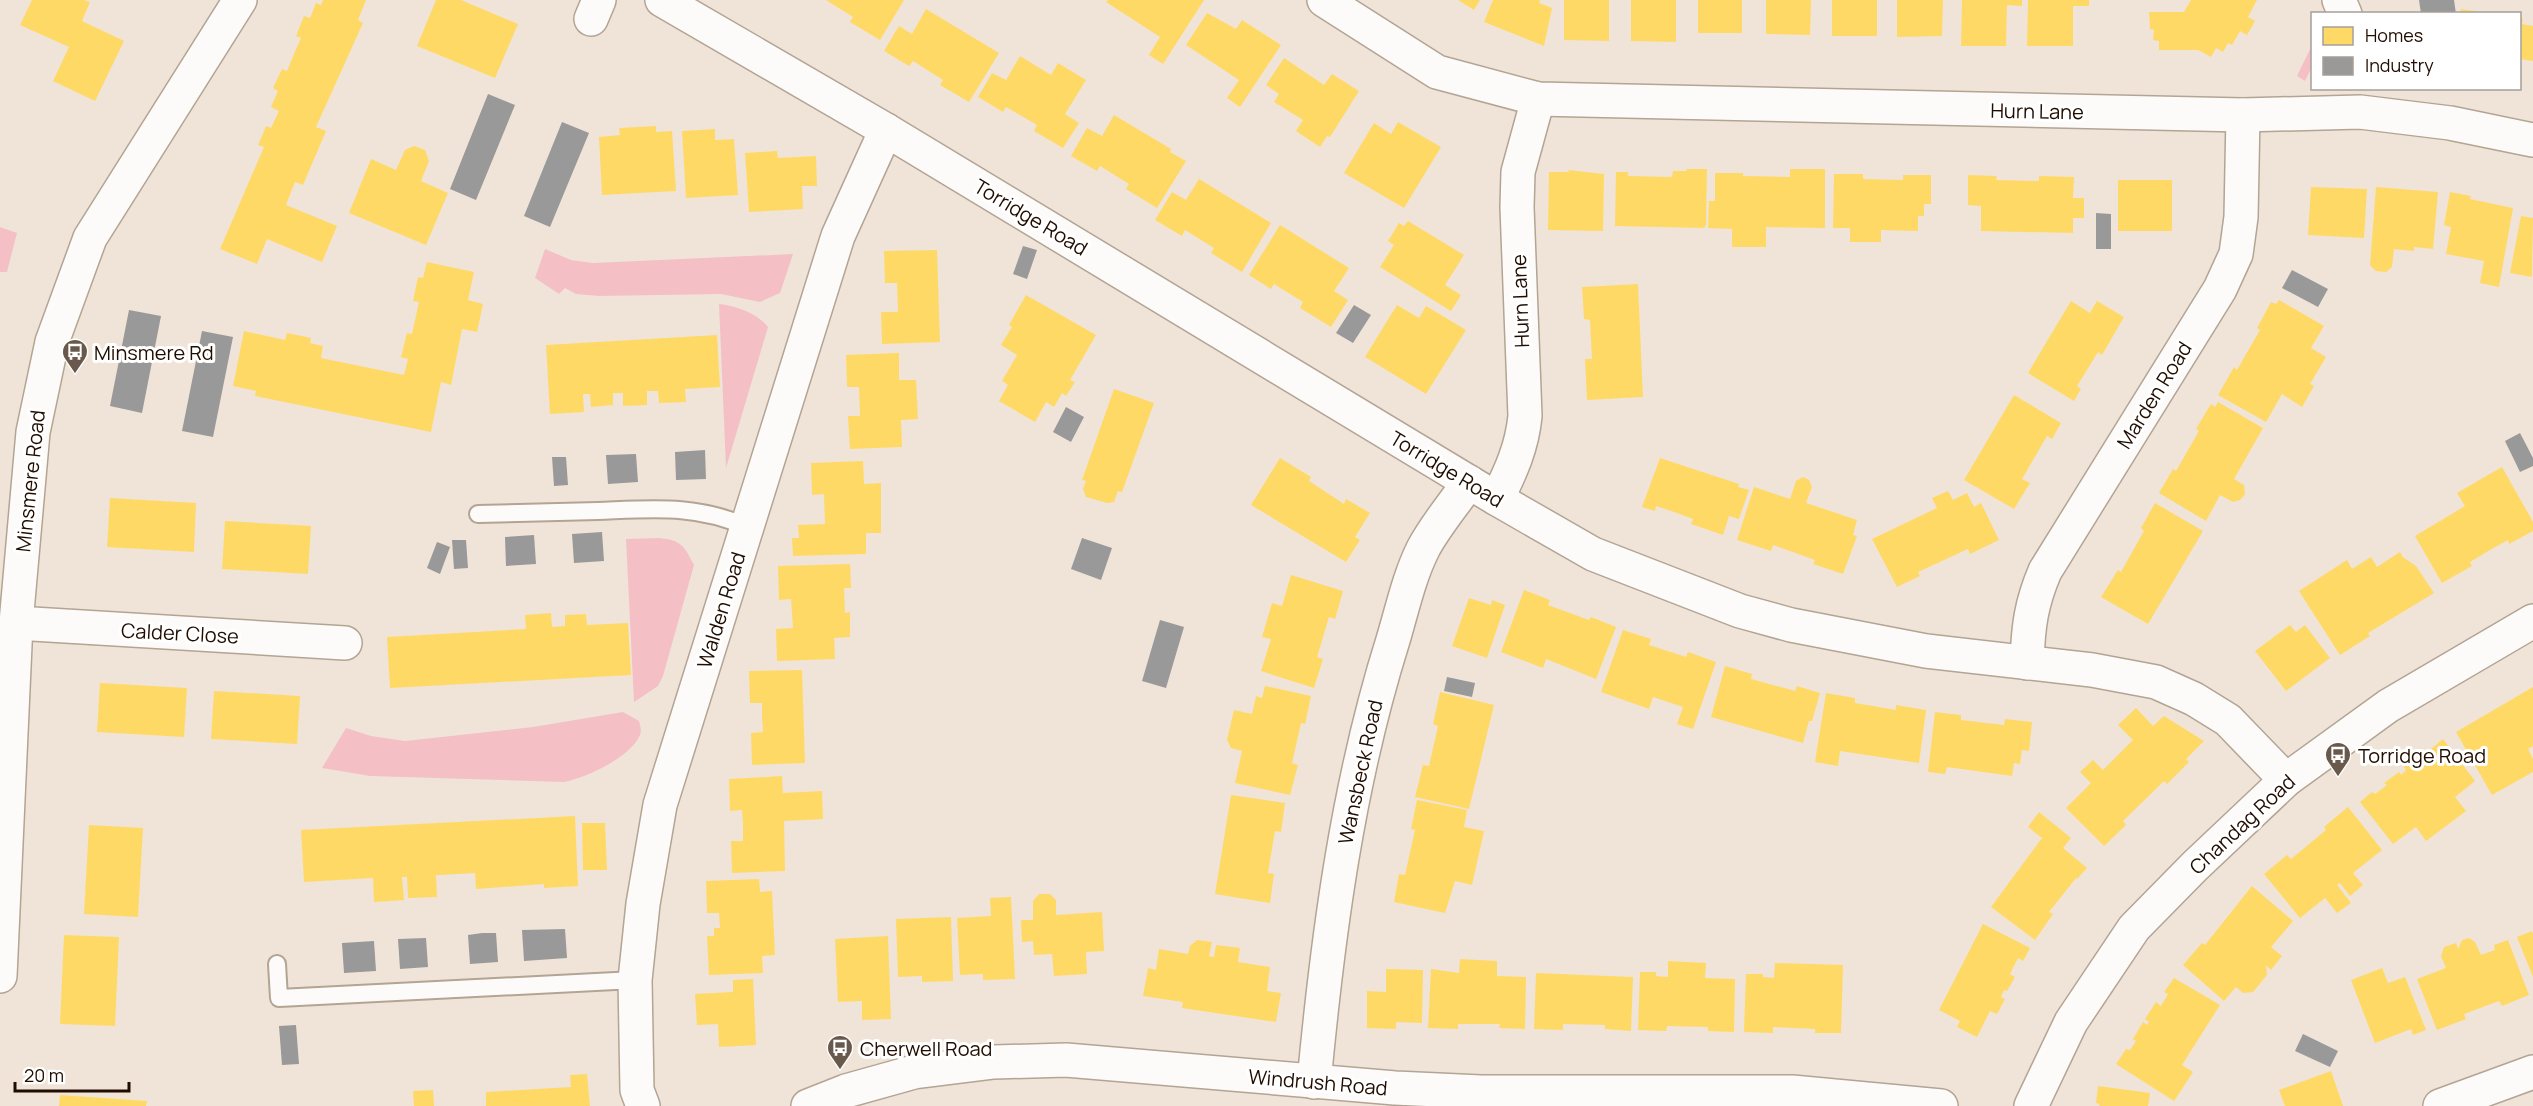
<svg xmlns="http://www.w3.org/2000/svg" width="2533" height="1106" font-family="Manrope,sans-serif">
<rect width="100%" height="100%" fill="#f0e4d8"/>
<g fill="#f4c0c6">
<polygon points="2312,45 2312,67 2305,81 2297,76"/>
<polygon points="0,227 17,233 7,272 0,272"/>
<polygon points="545,249 571,260 593,263 793,254 780,293 760,302 721,294 599,296 576,294 565,288 559,294 535,278"/>
<path d="M719,304C736,306 757,313 768,327L726,468Z"/>
<path d="M659,538C682,540 684,546 694,565L663,676L658,686L634,702L626,539Z"/>
<path d="M623,712L639,721C640,726 642,730 640,735C631,757 586,778 564,782L370,776L322,768L346,728L371,736L405,741L533,727Z"/>
</g>
<g fill="#ffd966">
<polygon points="32,0 84,0 90,2 82,21 124,41 95,101 53,81 69,47 20,25"/>
<polygon points="323,0 366,0 358,20 363,23 316,127 326,131 303,185 295,182 286,205 337,226 322,262 267,239 257,264 220,249 264,147 258,145 262,136 266,126 271,128 279,111 271,107 278,91 273,88 282,69 287,71 294,54 301,38 296,36 304,16 310,18 316,3 321,5"/>
<polygon points="436,0 461,0 518,24 495,78 417,46"/>
<polygon points="826,0 904,0 880,40 850,22 853,17"/>
<polygon points="1108,0 1204,0 1163,64 1149,55 1160,37 1106,2"/>
<polygon points="1458,0 1480,0 1474,10"/>
<polygon points="1493,0 1540,0 1539,3 1552,8 1544,46 1484,22"/>
<polygon points="1564,0 1609,0 1609,41 1564,40"/>
<polygon points="1631,0 1676,0 1676,42 1631,41"/>
<rect x="1698" y="0" width="44" height="33"/>
<polygon points="1766,0 1811,0 1810,35 1766,34"/>
<rect x="1832" y="0" width="45" height="36"/>
<polygon points="1897,0 1943,0 1942,36 1897,37"/>
<polygon points="1962,0 2022,0 2022,6 2007,5 2006,46 1961,46"/>
<polygon points="2028,0 2089,0 2089,6 2073,6 2073,46 2027,46"/>
<polygon points="2191,0 2257,0 2248,17 2255,21 2247,35 2240,31 2232,45 2228,43 2223,52 2216,48 2211,57 2198,50 2159,50 2159,41 2153,40 2154,30 2150,29 2149,12 2184,12"/>
<polygon points="926,9 999,53 969,102 940,85 943,80 913,61 909,66 884,51 899,26 912,34"/>
<polygon points="2461,9 2482,12 2482,14 2460,14"/>
<polygon points="1207,13 1236,29 1242,20 1281,45 1240,107 1227,98 1239,80 1186,45"/>
<polygon points="2520,18 2523,19 2522,24 2533,26 2533,61 2520,59"/>
<polygon points="1020,56 1051,75 1058,63 1086,80 1065,114 1079,123 1063,148 1034,131 1037,125 1006,107 1003,112 978,97 992,73 1006,80"/>
<polygon points="1284,58 1324,85 1332,74 1359,91 1330,137 1327,136 1320,147 1296,131 1303,120 1274,102 1279,94 1266,85"/>
<polygon points="1114,115 1171,149 1170,152 1186,161 1157,208 1126,189 1129,184 1100,166 1097,171 1071,156 1087,128 1102,136"/>
<polygon points="1398,122 1441,147 1404,208 1344,173 1374,123 1391,134"/>
<polygon points="656,126 656,132 672,131 676,191 602,195 599,137 620,135 619,128"/>
<polygon points="715,129 715,140 734,139 738,195 686,198 682,131"/>
<polygon points="414,146 425,150 429,161 421,181 448,193 426,245 349,213 371,159 396,170 405,150"/>
<polygon points="777,151 778,158 816,156 817,186 802,186 803,209 749,212 745,153"/>
<polygon points="1686,169 1707,169 1706,225 1704,228 1615,226 1616,172 1628,172 1628,176 1672,177 1673,171 1687,171"/>
<polygon points="1790,169 1825,169 1825,228 1766,227 1766,247 1732,247 1732,229 1708,228 1709,201 1715,201 1715,173 1743,173 1743,176 1790,177"/>
<polygon points="1568,170 1604,174 1603,231 1548,230 1549,172 1569,172"/>
<polygon points="1834,174 1863,174 1863,179 1903,180 1903,175 1931,175 1931,204 1924,204 1924,216 1918,216 1918,231 1881,230 1881,242 1850,242 1850,228 1833,228"/>
<polygon points="1968,175 1997,176 1996,180 2039,181 2039,176 2074,177 2073,198 2084,198 2084,218 2073,218 2073,233 1981,231 1981,206 1968,205"/>
<polygon points="1199,179 1271,223 1242,272 1211,253 1214,248 1185,230 1182,236 1155,220 1172,192 1186,200"/>
<rect x="2118" y="180" width="54" height="51"/>
<polygon points="2311,187 2367,189 2364,238 2308,235"/>
<polygon points="2376,187 2438,192 2433,249 2414,247 2414,251 2394,249 2392,267 2386,272 2376,271 2370,265"/>
<polygon points="2450,192 2471,196 2470,199 2513,208 2499,287 2480,283 2484,261 2446,254 2451,227 2444,225"/>
<polygon points="2521,216 2533,218 2532,277 2510,273"/>
<polygon points="1408,221 1464,255 1445,285 1461,295 1451,311 1380,267 1394,245 1388,241 1399,223 1404,226"/>
<polygon points="1280,225 1349,268 1334,291 1348,300 1331,327 1300,308 1303,302 1274,284 1271,289 1249,275"/>
<polygon points="937,250 940,342 882,344 881,312 898,312 897,283 885,283 884,251"/>
<polygon points="427,262 474,272 468,300 483,304 477,332 462,329 451,385 441,382 431,432 255,396 256,391 233,386 244,331 285,340 287,333 311,338 310,343 323,346 321,358 404,375 408,359 401,357 407,333 412,334 419,302 413,301 418,277 423,278"/>
<polygon points="1638,284 1643,397 1587,400 1585,359 1592,359 1591,341 1590,320 1584,319 1582,287"/>
<polygon points="1026,295 1096,335 1070,380 1075,382 1066,396 1062,393 1054,407 1046,402 1035,422 999,401 1008,385 1002,381 1017,355 1001,345 1012,327 1009,325"/>
<polygon points="2279,300 2324,326 2311,348 2326,357 2310,384 2314,386 2302,407 2282,394 2266,422 2218,395 2234,367 2237,370 2249,349 2260,330 2257,328 2271,302 2276,304"/>
<polygon points="2071,301 2090,313 2097,301 2124,317 2102,355 2098,352 2077,386 2081,389 2074,401 2028,373"/>
<polygon points="1397,305 1419,318 1426,306 1466,330 1426,394 1365,357"/>
<polygon points="717,335 720,387 685,389 686,402 659,403 658,391 647,391 647,405 623,406 623,393 613,393 613,405 591,407 590,394 583,394 584,412 550,414 546,345"/>
<polygon points="899,353 899,380 916,380 918,419 901,420 902,447 850,449 848,416 860,416 859,387 847,387 846,355"/>
<polygon points="1114,389 1154,403 1122,492 1118,491 1114,502 1107,503 1086,497 1083,489 1086,481 1082,480"/>
<polygon points="2014,395 2061,423 2052,439 2047,436 2022,479 2030,483 2014,509 1964,480"/>
<polygon points="2218,402 2263,428 2234,479 2244,485 2245,494 2240,500 2233,502 2220,495 2206,521 2159,493 2173,469 2176,471 2199,431 2196,429 2211,404 2215,407"/>
<polygon points="1280,458 1311,477 1309,481 1344,504 1346,499 1370,513 1355,537 1360,540 1346,562 1251,505"/>
<polygon points="1660,458 1739,484 1738,487 1749,490 1739,519 1729,516 1723,535 1691,524 1693,519 1677,513 1656,506 1655,511 1642,507"/>
<polygon points="863,461 864,484 881,483 881,533 866,533 866,554 793,556 792,538 799,538 798,525 825,524 824,494 812,495 811,463"/>
<polygon points="2502,467 2533,522 2533,531 2509,544 2508,540 2490,550 2470,562 2472,566 2442,583 2415,536 2465,506 2457,493"/>
<polygon points="1803,477 1809,480 1812,487 1806,503 1857,520 1853,535 1857,536 1843,574 1813,564 1815,560 1773,545 1771,551 1737,540 1754,487 1790,499 1796,481"/>
<polygon points="1948,491 1953,500 1967,493 1974,507 1981,503 1999,540 1970,554 1968,549 1918,572 1920,576 1897,587 1872,539 1937,508 1932,498"/>
<polygon points="110,498 196,503 194,552 107,547"/>
<polygon points="2155,503 2203,531 2148,624 2101,597 2118,570 2121,572 2144,531 2141,528"/>
<polygon points="225,521 311,526 308,574 222,569"/>
<polygon points="2400,552 2403,557 2416,566 2434,593 2368,633 2370,636 2340,655 2299,591 2347,560 2352,569 2371,557 2377,567"/>
<polygon points="850,564 851,588 844,588 845,613 850,612 850,637 834,638 835,659 777,661 776,629 793,628 791,599 779,600 778,566"/>
<polygon points="1291,575 1343,591 1335,619 1329,617 1317,657 1323,659 1314,688 1261,671 1271,639 1262,637 1272,603 1282,606"/>
<polygon points="1524,590 1550,600 1548,605 1589,620 1591,617 1616,627 1596,679 1546,659 1543,668 1501,652"/>
<polygon points="1469,598 1491,605 1492,600 1505,605 1487,658 1452,646"/>
<polygon points="551,613 552,627 565,626 565,615 586,614 587,625 628,623 631,675 390,688 387,637 526,629 525,615"/>
<polygon points="2290,625 2296,632 2305,625 2330,658 2286,691 2255,651"/>
<polygon points="1623,630 1651,639 1649,645 1686,657 1688,652 1716,662 1693,729 1677,724 1683,707 1653,697 1649,709 1601,692"/>
<polygon points="1725,666 1752,674 1751,679 1795,691 1797,686 1820,693 1812,721 1809,721 1803,743 1711,717"/>
<polygon points="802,670 805,763 752,765 751,733 763,732 762,717 762,703 750,703 749,671"/>
<polygon points="100,683 187,688 184,737 97,732"/>
<polygon points="1265,686 1311,696 1305,724 1301,723 1292,763 1298,765 1290,795 1235,783 1242,751 1231,748 1227,740 1234,710 1252,714 1256,696 1262,698"/>
<polygon points="2533,687 2533,746 2528,749 2533,759 2533,772 2492,795 2456,732"/>
<polygon points="214,691 300,696 297,744 211,739"/>
<polygon points="1440,692 1494,705 1469,809 1415,797 1423,765 1429,766 1438,726 1433,724"/>
<polygon points="1826,693 1855,698 1855,703 1896,710 1896,705 1926,710 1919,763 1840,751 1838,766 1815,762"/>
<polygon points="2136,708 2153,726 2164,716 2204,741 2186,759 2189,762 2167,784 2164,781 2123,821 2126,825 2104,846 2066,808 2091,783 2080,772 2093,760 2103,770 2133,740 2118,725"/>
<polygon points="1935,712 1961,715 1961,720 2004,725 2005,719 2032,722 2029,751 2022,750 2020,764 2014,763 2012,776 1947,767 1945,774 1928,772"/>
<polygon points="2443,739 2475,781 2455,797 2466,811 2426,841 2416,827 2393,844 2360,802 2372,792 2375,794 2387,785 2384,783 2399,772 2401,775 2406,770 2404,767 2419,756 2422,761 2433,752 2431,749"/>
<polygon points="782,776 783,793 822,791 823,819 784,821 785,871 732,873 731,841 743,841 743,823 742,810 730,811 729,779"/>
<polygon points="1231,795 1285,803 1281,832 1275,831 1268,873 1274,874 1270,903 1215,894"/>
<polygon points="1417,800 1467,810 1464,827 1484,831 1472,885 1455,881 1445,913 1394,902 1399,874 1405,875 1415,830 1411,829"/>
<polygon points="2348,807 2382,850 2353,873 2363,885 2350,896 2340,883 2337,885 2351,903 2337,913 2325,898 2300,918 2264,874 2287,855 2291,859 2326,830 2324,827"/>
<polygon points="2039,812 2071,838 2063,848 2087,868 2077,879 2076,878 2049,912 2053,914 2035,940 1991,907 2042,838 2028,827"/>
<polygon points="575,816 578,886 544,888 544,884 476,889 475,873 440,875 436,875 437,897 408,898 407,877 402,877 404,900 374,902 373,878 304,882 301,830"/>
<polygon points="582,823 605,823 607,870 583,870"/>
<polygon points="89,825 143,828 138,917 84,914"/>
<polygon points="759,879 760,892 772,891 775,955 762,956 763,973 709,975 707,936 714,936 714,928 720,928 719,913 707,913 706,881"/>
<polygon points="2252,886 2293,921 2271,947 2282,956 2271,970 2266,965 2267,975 2253,992 2243,993 2236,987 2224,1001 2183,965 2202,943 2205,945"/>
<polygon points="1039,894 1050,894 1056,900 1056,915 1102,912 1104,951 1086,952 1087,974 1054,976 1052,954 1034,955 1033,941 1022,942 1021,920 1033,920 1033,901"/>
<polygon points="1011,897 1015,979 983,980 983,974 960,975 957,918 991,916 990,898"/>
<polygon points="951,917 953,981 922,982 922,976 898,977 896,919"/>
<polygon points="1983,924 2030,948 2023,961 2018,958 2010,974 2015,977 2007,991 2004,990 2001,997 2005,999 1997,1014 1990,1011 1977,1037 1957,1027 1960,1021 1939,1010"/>
<polygon points="2532,931 2533,934 2533,977 2517,937"/>
<polygon points="64,935 119,937 115,1026 60,1024"/>
<polygon points="888,936 891,1019 862,1020 862,1001 838,1002 835,939"/>
<polygon points="2469,938 2475,942 2481,955 2495,950 2494,945 2508,940 2529,995 2502,1006 2499,1001 2464,1014 2466,1019 2437,1030 2417,979 2446,968 2441,956 2444,947 2456,943 2458,949 2462,940"/>
<polygon points="1197,940 1212,942 1209,956 1214,957 1216,945 1240,948 1238,962 1270,967 1267,991 1281,993 1276,1022 1182,1008 1183,1002 1143,996 1148,968 1156,970 1159,949 1188,954 1190,946"/>
<polygon points="1460,959 1497,961 1497,976 1526,977 1525,1029 1499,1028 1500,1024 1458,1024 1458,1029 1428,1028 1431,969 1459,973"/>
<polygon points="1668,961 1706,963 1705,978 1735,979 1734,1032 1708,1031 1708,1027 1667,1026 1666,1031 1638,1030 1640,972 1656,972 1656,976 1668,977"/>
<polygon points="1775,963 1843,965 1841,1033 1815,1033 1815,1029 1773,1027 1773,1033 1744,1032 1746,974 1763,974 1763,977 1774,978"/>
<polygon points="2382,968 2388,983 2405,977 2426,1030 2413,1035 2411,1029 2375,1043 2351,980"/>
<polygon points="1386,969 1423,970 1422,1023 1396,1022 1396,1029 1367,1028 1367,991 1386,992"/>
<polygon points="1536,973 1633,977 1631,1031 1605,1029 1605,1025 1563,1024 1563,1030 1534,1029"/>
<polygon points="2174,978 2220,1005 2182,1065 2193,1072 2174,1101 2116,1064 2126,1049 2130,1050 2136,1041 2133,1039 2143,1022 2147,1025 2149,1022 2145,1019 2156,1002 2161,1006 2168,994 2164,992"/>
<polygon points="753,979 756,1045 719,1047 718,1024 697,1025 695,994 733,992 733,980"/>
<polygon points="2331,1071 2343,1106 2285,1106 2279,1090"/>
<polygon points="587,1074 590,1106 486,1106 486,1092 571,1087 570,1075"/>
<polygon points="2098,1086 2150,1093 2148,1106 2099,1106 2100,1104 2096,1103"/>
<polygon points="433,1090 434,1106 414,1106 413,1091"/>
<polygon points="60,1095 147,1101 146,1106 59,1106"/>
</g>
<g fill="#999">
<polygon points="2419,0 2454,0 2456,14 2421,14"/>
<polygon points="488,94 515,105 476,200 450,189"/>
<polygon points="562,122 589,133 550,227 524,216"/>
<polygon points="2096,213 2111,214 2111,249 2096,249"/>
<polygon points="1023,246 1037,250 1027,279 1013,274"/>
<polygon points="2292,270 2328,289 2318,307 2282,288"/>
<polygon points="1354,305 1371,315 1353,343 1336,333"/>
<polygon points="129,310 161,316 142,413 110,406"/>
<polygon points="202,331 233,337 213,437 182,431"/>
<polygon points="1066,407 1084,417 1071,442 1053,432"/>
<polygon points="2520,433 2533,458 2533,466 2520,472 2505,441"/>
<polygon points="705,450 706,479 676,480 675,452"/>
<polygon points="636,454 638,482 608,484 606,455"/>
<polygon points="552,457 566,457 568,485 554,486"/>
<polygon points="602,532 604,561 574,563 572,534"/>
<polygon points="534,535 536,564 506,566 505,537"/>
<polygon points="1082,538 1112,548 1101,580 1071,569"/>
<polygon points="452,540 466,540 468,568 454,569"/>
<polygon points="437,542 450,547 440,574 427,568"/>
<polygon points="1160,620 1184,627 1166,688 1142,681"/>
<polygon points="1447,677 1475,683 1472,697 1444,691"/>
<polygon points="565,929 567,958 524,961 522,930"/>
<polygon points="482,933 496,933 498,962 470,964 468,935"/>
<polygon points="426,938 428,967 400,969 398,939"/>
<polygon points="374,941 376,971 344,973 342,943"/>
<polygon points="296,1025 299,1064 282,1065 279,1026"/>
<polygon points="2303,1034 2338,1051 2330,1067 2295,1051"/>
</g>
<g fill="none" stroke-linecap="round" stroke-linejoin="round">
<defs>
<g id="service">
<path d="M478,514C518,513 558,512 598,511C651,509 697,504 747,527"/>
<polyline points="277,964 279,998 635,980"/>
</g>
<g id="minor">
<polyline points="662,0 886,130 1497,499 1593,554 1740,611 1791,625 1926,651 2092,670 2156,682 2194,699 2228,720 2286,780"/>
<polyline points="1324,0 1437,72 1538,99 2243,115 2360,112 2450,123 2533,140"/>
<polyline points="2339,0 2345,14"/>
<polyline points="591,19 599,0"/>
<path d="M1497,499C1511,471 1522,447 1525,416L1517,207L1518,172L1538,99"/>
<polyline points="16,623 345,643"/>
<path d="M2027,663C2028,627 2031,604 2045,571L2220,289L2236,254L2241,217L2243,115"/>
<polyline points="0,976 16,623 33,432 52,342 90,238 240,0"/>
<path d="M1314,1082C1328,933 1348,783 1393,640C1402,610 1409,577 1423,549C1435,526 1454,504 1469,482"/>
<polyline points="643,1106 637,1090 635,980 643,904 660,805 838,236 886,130"/>
<polyline points="808,1106 846,1091 914,1072 994,1062 1066,1060 1395,1088 1481,1092 1792,1092 1941,1106"/>
<polyline points="2031,1106 2071,1022 2134,928 2195,866 2286,780 2388,706 2533,621"/>
<polyline points="2440,1106 2533,1072"/>
</g>
</defs>
<use href="#service" stroke="#b3a494" stroke-width="20"/>
<use href="#minor" stroke="#b3a494" stroke-width="36"/>
<use href="#service" stroke="#fdfbf9" stroke-width="16"/>
<use href="#minor" stroke="#fdfbf9" stroke-width="33"/>
</g>
<defs>
<symbol id="bus-pin" viewBox="-11 -11 22 30"><path d="M0 17L-7.5 6A9.5 9.5 0 1 1 7.5 6Z" fill="#69584c" stroke="#fff"/><path d="M-5-6H5V4H4V6H2V4H-2V6H-4V4H-5ZM-3.5-4V0h7V-4ZM-3.5 1.2v1.5H-2V1.2ZM2 1.2v1.5H3.5V1.2Z" fill="#fff"/></symbol>
</defs>
<g fill-rule="evenodd">
<use href="#bus-pin" x="60" y="337" width="30" height="40"/>
<use href="#bus-pin" x="2323" y="740" width="30" height="40"/>
<use href="#bus-pin" x="825" y="1033" width="30" height="40"/>
</g>
<g text-anchor="middle" dominant-baseline="central" stroke-width="6" stroke-linejoin="round" paint-order="stroke">
<g font-size="20" fill="#210d00" stroke="#fff">
<text transform="translate(2037 111) rotate(1)">Hurn Lane</text>
<text transform="translate(1031 217) rotate(31)">Torridge Road</text>
<text transform="translate(1520 301) rotate(-92)">Hurn Lane</text>
<text transform="translate(2154 395) rotate(-58)">Marden Road</text>
<text transform="translate(1447 469) rotate(31)">Torridge Road</text>
<text transform="translate(30 481) rotate(-84)">Minsmere Road</text>
<text transform="translate(721 610) rotate(-73)">Walden Road</text>
<text transform="translate(180 633) rotate(3)">Calder Close</text>
<text transform="translate(1360 772) rotate(-78)">Wansbeck Road</text>
<text transform="translate(2242 824) rotate(-43)">Chandag Road</text>
<text transform="translate(1318 1082) rotate(5)">Windrush Road</text>
</g>
<g font-size="20" fill="#210d00" stroke="#fff" text-anchor="start">
<text x="94" y="352">Minsmere Rd</text>
<text x="2358" y="755">Torridge Road</text>
<text x="860" y="1048">Cherwell Road</text>
</g>
</g>
<rect x="2311" y="12" width="210" height="78" fill="#ffffff" stroke="#a69e99" stroke-width="1.5"/>
<rect x="2323" y="27" width="30" height="18" fill="#ffd966" stroke="#a69e99" stroke-width="1.5"/>
<text x="2365" y="42" font-size="18" fill="#210d00">Homes</text>
<rect x="2323" y="57" width="30" height="18" fill="#999999" stroke="#a69e99" stroke-width="1.5"/>
<text x="2365" y="72" font-size="18" fill="#210d00">Industry</text>
<path d="M15 1082v9h114v-9" fill="none" stroke="#210d00" stroke-width="3"/>
<text x="24" y="1082" font-size="18" fill="#210d00" stroke="#ffffff" stroke-width="4.5" paint-order="stroke">20 m</text>
</svg>
